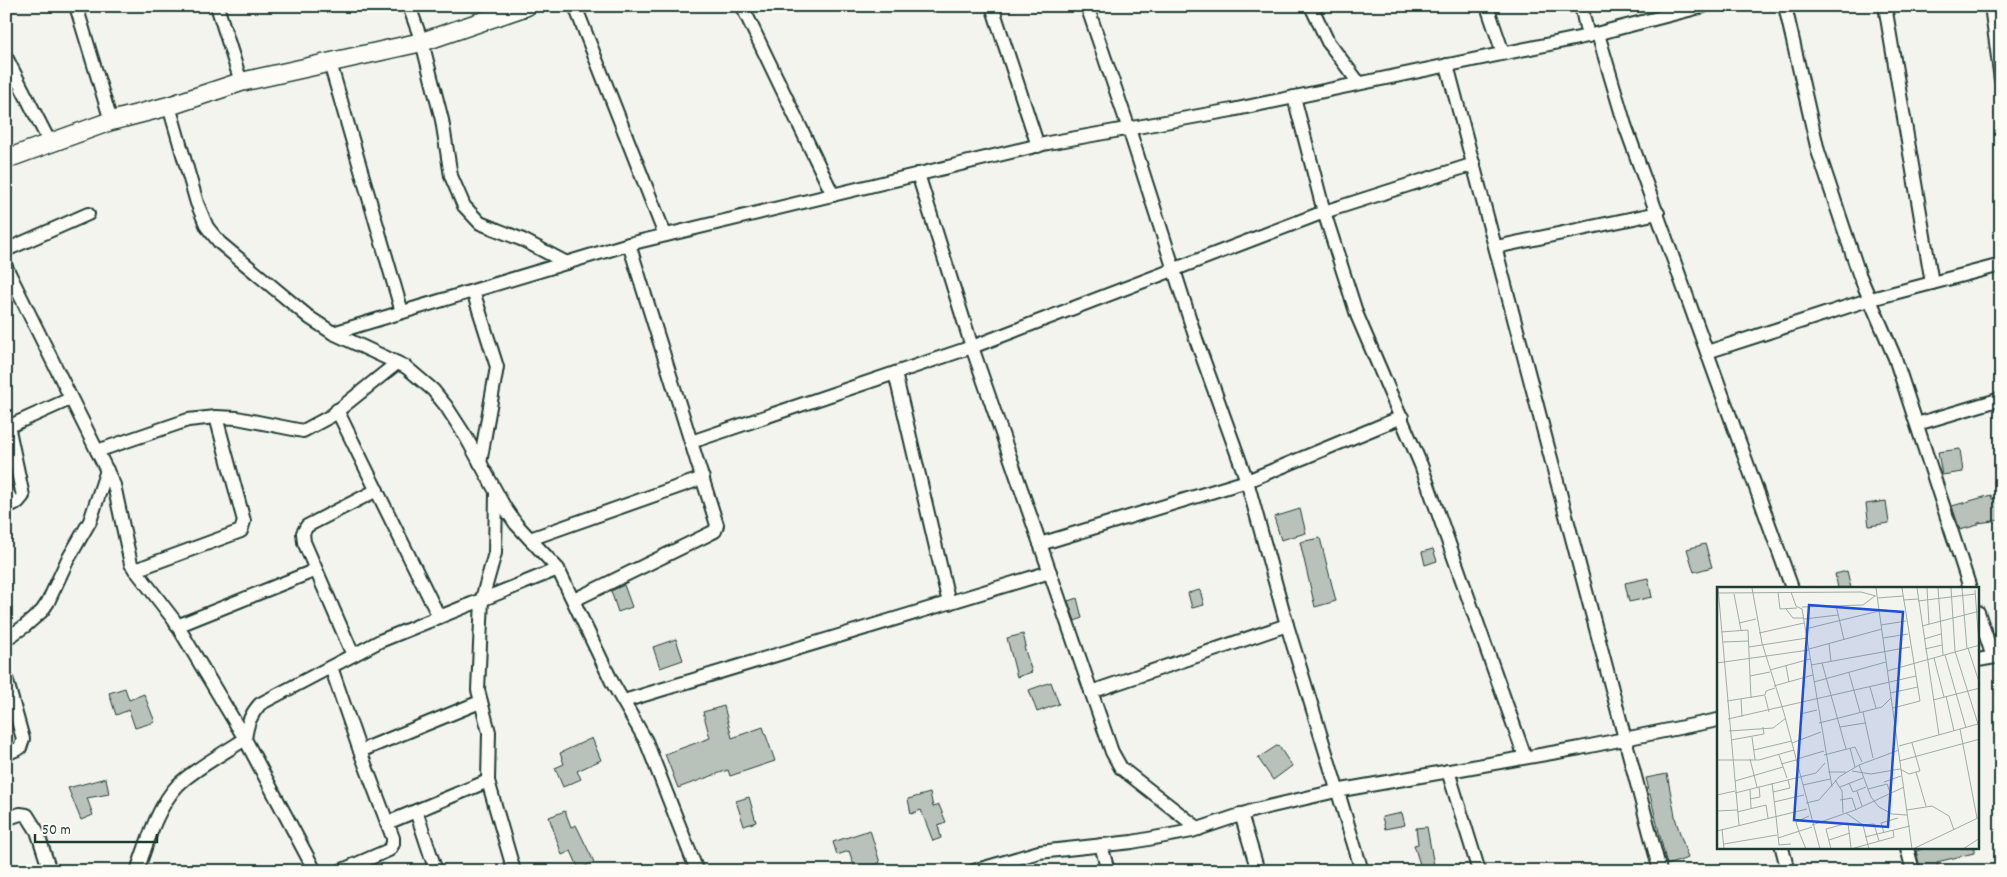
<svg xmlns="http://www.w3.org/2000/svg" width="2007" height="877" font-family="Dekko,sans-serif">
<rect width="100%" height="100%" fill="#f4f4ef"/>
<filter id="ink" filterUnits="userSpaceOnUse"><feTurbulence type="fractalNoise" baseFrequency=".02" numOctaves="2"/><feDisplacementMap in="SourceGraphic" scale="10" xChannelSelector="R" yChannelSelector="G"/><feConvolveMatrix kernelMatrix="1 2 1 2 8 2 1 2 1" color-interpolation-filters="sRGB"/></filter>
<g filter="url(#ink)">
<g fill="#b9c1bb" stroke="#1f3d34">
<polygon points="1960,449 1963,472 1942,475 1938,452"/>
<polygon points="1991,495 1992,499 2001,498 2001,520 1978,523 1978,525 1960,530 1952,506"/>
<polygon points="1886,501 1889,523 1869,526 1866,504"/>
<polygon points="1300,509 1306,533 1281,540 1274,517"/>
<polygon points="1320,538 1336,601 1315,607 1300,542"/>
<polygon points="1705,544 1712,567 1694,572 1687,549"/>
<polygon points="1433,549 1437,561 1425,565 1422,552"/>
<polygon points="1847,571 1851,588 1838,588 1835,574"/>
<polygon points="1648,578 1652,597 1629,602 1625,583"/>
<polygon points="624,585 632,607 618,612 611,591"/>
<polygon points="1200,590 1204,605 1192,608 1188,593"/>
<polygon points="1077,598 1082,618 1075,621 1068,601"/>
<polygon points="1023,634 1026,646 1024,647 1032,672 1017,677 1007,638"/>
<polygon points="676,639 683,660 660,668 653,647"/>
<polygon points="1051,682 1059,704 1037,712 1029,690"/>
<polygon points="125,688 129,700 144,694 155,722 135,728 129,710 116,715 109,693"/>
<polygon points="724,706 732,738 763,727 775,761 730,776 728,770 678,788 665,754 710,738 703,712"/>
<polygon points="592,738 601,760 577,771 581,779 563,787 555,768 564,764 560,753"/>
<polygon points="1278,745 1292,766 1273,780 1258,758"/>
<polygon points="1667,774 1676,821 1688,858 1667,865 1646,778"/>
<polygon points="106,778 109,794 87,798 93,815 81,820 68,788"/>
<polygon points="930,793 933,807 939,805 946,822 938,825 941,838 933,841 921,810 911,814 908,799"/>
<polygon points="749,797 756,822 744,826 736,801"/>
<polygon points="565,811 571,827 576,825 594,862 579,869 571,851 562,855 549,817"/>
<polygon points="1402,813 1405,825 1385,829 1382,817"/>
<polygon points="1427,827 1435,871 1422,871 1414,845 1418,844 1416,828"/>
<polygon points="870,830 880,863 856,871 849,851 837,855 833,842"/>
<polygon points="1925,848 1974,848 1974,853 1937,862 1939,871 1921,871 1916,851"/>
</g>
<g fill="none" stroke-linecap="round" stroke-linejoin="round">
<defs>
<g id="street">
<polyline points="76,6 111,121"/>
<polyline points="217,6 241,82"/>
<polyline points="409,6 422,42 442,120 451,176 464,206 480,223 523,240 567,263"/>
<polyline points="575,6 665,235"/>
<polyline points="742,6 833,195"/>
<polyline points="992,6 1038,146"/>
<polyline points="1087,6 1129,129 1197,342 1247,481 1287,625 1362,871"/>
<polyline points="1311,6 1328,42 1359,83"/>
<polyline points="1487,6 1503,53"/>
<polyline points="1581,6 1588,36"/>
<polyline points="1785,6 1818,151 1859,274 1895,358 1970,588"/>
<polyline points="1885,6 1932,283"/>
<polyline points="1991,6 2001,80"/>
<polyline points="1598,34 1625,125 1792,588"/>
<polyline points="6,57 50,143"/>
<polyline points="330,63 402,312"/>
<polyline points="1447,65 1660,871"/>
<polyline points="1294,97 1324,212 1357,315 1421,465 1525,757"/>
<polyline points="169,106 197,203 207,227 220,243 310,318 333,333 406,367 433,390 446,406 466,437 505,508 516,524 558,569 612,682 646,741 697,871"/>
<polyline points="918,174 972,347 1112,752 1121,768 1199,829"/>
<polyline points="1496,247 1658,213"/>
<polyline points="6,250 88,214"/>
<polyline points="6,267 114,485 131,564 174,620 245,739 315,871"/>
<polyline points="473,291 497,367 480,463"/>
<polyline points="333,333 629,244 1048,143 1232,110 1588,36 1704,6"/>
<polyline points="1707,352 1871,299 2001,265"/>
<polyline points="895,373 949,603"/>
<polyline points="337,410 439,617"/>
<polyline points="1917,424 2001,399"/>
<polyline points="691,442 972,347 1324,212 1474,164"/>
<polyline points="97,451 188,420 216,417 237,418 303,431 331,416 397,363"/>
<polyline points="6,490 13,504"/>
<polyline points="496,493 495,553 482,599 478,690 489,732 488,781 514,871"/>
<polyline points="6,506 18,502 23,496 9,430 12,425 70,399"/>
<polyline points="530,539 703,478"/>
<polyline points="1040,544 1247,481 1402,417"/>
<polyline points="135,570 241,531 244,521 216,417"/>
<polyline points="574,600 707,535 715,531 717,525 629,244"/>
<polyline points="1978,612 1993,657"/>
<polyline points="177,626 316,570"/>
<polyline points="6,639 25,626 42,611 48,602 67,561 90,521 107,470"/>
<polyline points="353,655 304,542 303,533 307,526 377,490"/>
<polyline points="1978,660 2001,656"/>
<polyline points="331,667 360,751 393,838 393,844 389,850 340,871"/>
<polyline points="6,678 23,739 20,748 6,754"/>
<polyline points="1091,692 1287,625"/>
<polyline points="624,701 1050,572"/>
<polyline points="360,751 480,702"/>
<polyline points="1448,771 1479,871"/>
<polyline points="416,811 436,871"/>
<polyline points="1241,814 1258,871"/>
<polyline points="6,819 20,814 27,815 37,831 50,871"/>
<polyline points="387,823 488,781"/>
<polyline points="1101,845 1108,871"/>
<polyline points="1782,848 1788,871"/>
<polyline points="1907,848 1913,871"/>
<path d="M137,871C147,843 157,807 178,785C194,769 226,752 245,739C247,725 250,715 260,704L380,641L558,569"/>
<polyline points="974,871 1039,852 1132,842 1192,831 1255,810 1336,791 1580,748 1718,720"/>
</g>
<polyline id="secondary" points="6,159 111,121 169,106 241,82 422,42 527,6"/>
</defs>
<use href="#street" stroke="#1f3d34" stroke-width="16"/>
<use href="#secondary" stroke="#1f3d34" stroke-width="21"/>
<use href="#street" stroke="#fdfcf7" stroke-width="12"/>
<use href="#secondary" stroke="#fdfcf7" stroke-width="18"/>
</g>
</g>
<g transform="translate(1717 587)">
<rect width="262" height="262" fill="#f4f4ef"/>
<path fill="none" stroke="#9faba4" stroke-width="1" d="M1,1L22,238M35,1L45,56L67,126L103,262M159,1L195,262M200,1L222,148M210,1L212,37M221,1L226,68M234,1L238,64L261,137M245,1L250,62M258,3L262,58M61,5L63,22L80,21M74,5L79,19L85,22L115,200M1,6L144,5L159,9M17,7L24,43M161,11L186,9M186,13L201,12M201,14L258,7M119,18L127,53M85,20L146,18L158,9M69,22L76,31H86M87,32L121,28M22,36L39,32M164,38L189,34M205,39L263,24M88,42L162,24M4,45L31,43L34,111M42,46L87,36M166,51L191,47M207,52L224,47M6,55L32,54M112,57L114,75M32,60L90,51M251,61L263,98M92,62L165,42M208,62L225,58M228,68L249,141M217,71L227,110M0,76L92,63M105,76L129,162M94,78L193,60M69,79L72,95M53,83L93,72M170,84L263,58M132,86L143,125M33,89L53,85M97,95L169,75M57,99L96,88M153,100L159,121M173,106L201,100M48,109L52,125M229,109L237,144M24,112L25,130M216,113L263,101M10,114L48,108L49,104L58,101M176,121L203,114L185,1M146,125L156,171M83,127L100,123M11,132L199,89M102,136L165,120L174,111M123,140L148,136M243,142L260,231M12,144L56,141L69,131M35,150L38,173M14,153L47,147L46,140M75,156L104,145M182,159L261,137M133,161L138,180M37,163L75,154M62,168L70,191M107,168L138,160L145,175M33,172L40,200M80,172L107,164M0,173H42L77,163M182,174L263,152M64,177L79,173M142,178L154,210L162,220L175,227L190,228M135,184L154,187L183,182L192,187L203,184L195,156M111,185H129M199,185L209,219M118,193L125,204L126,226M18,194L66,180M167,195L184,189M55,196L59,229M132,196L136,205L149,200M86,198L113,192M123,200L146,191M151,202L170,197L173,205M33,203L34,221M140,204L145,219M56,205L73,201L71,193M18,206L99,186L108,176M0,208L18,204M33,212L43,210L42,200M123,213L135,211L139,223M57,215L87,208M89,216L102,213L122,190L142,178L182,163M190,223L215,219L232,229L237,243M0,224L20,223M20,225L49,218L51,231M129,226L146,238L157,237L162,254M59,229L62,258L74,257M131,236L134,261M95,238L138,223L187,200M146,238L152,262M5,242L7,262M0,244L90,222M82,245L79,235L92,229M82,245L89,262M167,246L164,236L181,231M148,250L193,239M61,251L95,240M112,253L133,246M7,257L60,248M114,262L109,242L131,236M134,262L177,250L176,243M196,262L263,230M246,262L263,251"/>
<path fill="#1d4ed8" fill-opacity="0.15" stroke="#1d4ed8" stroke-width="2.5" d="M92,18L186,25L171,240L77,233Z"/>
<rect width="262" height="262" fill="none" stroke="#1f3d34" stroke-width="2.5"/>
</g>
<rect width="2007" height="877" fill="none" stroke="#fdfcf7" stroke-width="25"/>
<rect x="12" y="12" width="1982" height="852" fill="none" stroke="#1f3d34" stroke-width="2" filter="url(#ink)"/>
<path d="M35 834v8h122v-8" fill="none" stroke="#1f3d34" stroke-width="2.5"/>
<text x="42" y="834" font-size="15" fill="#1f3d34" stroke="#fdfcf7" stroke-width="4" paint-order="stroke">50 m</text>
</svg>
